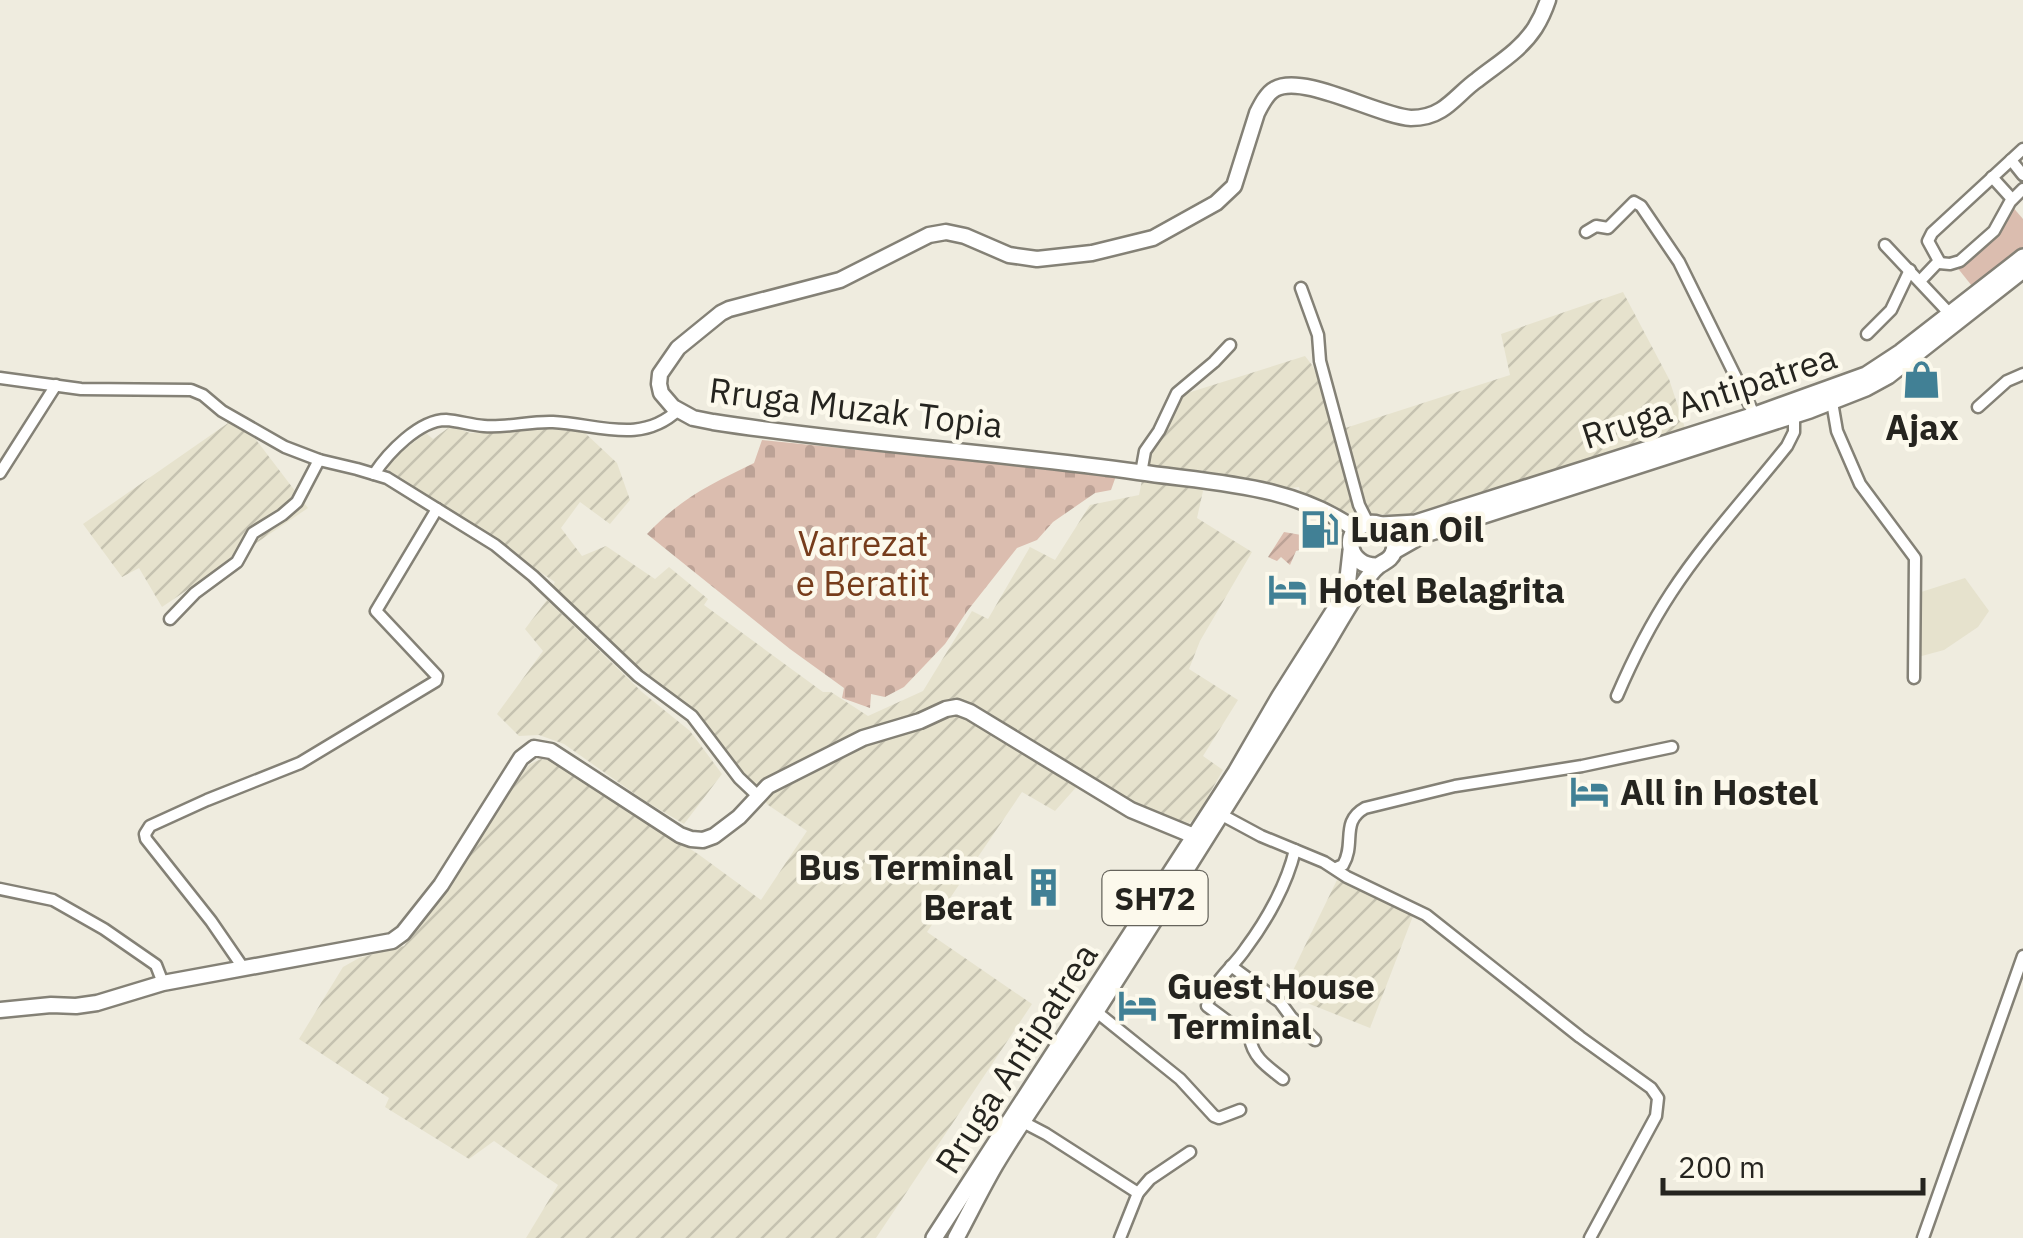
<svg xmlns="http://www.w3.org/2000/svg" width="2023" height="1238" font-family="'IBM Plex Sans',sans-serif">
<defs>
<pattern id="industrial-furrows" width="10" height="10" patternUnits="userSpaceOnUse" patternTransform="scale(2.5)"><rect width="10" height="10" fill="#e6e2cd"/><path d="M-1 1l2-2M0 10L10 0M9 11l2-2" fill="none" stroke="#c5c2b0"/></pattern>
<pattern id="cemetery-stones" width="16" height="16" patternUnits="userSpaceOnUse" patternTransform="scale(2.5)"><rect width="16" height="16" fill="#dbbdaf"/><path d="M2 7V4a2 2 0 0 1 4 0v3zM10 15v-3a2 2 0 0 1 4 0v3z" fill="#bca296"/></pattern>
<pattern id="garden-furrows" width="10" height="10" patternUnits="userSpaceOnUse" patternTransform="scale(2.5)"><rect width="10" height="10" fill="#dbbdaf"/><path d="M-1 1l2-2M0 10L10 0M9 11l2-2" fill="none" stroke="#bca296"/></pattern>
</defs>
<rect width="100%" height="100%" fill="#efecdf"/>
<polygon fill="#e6e2cd" points="1965,578 1989,611 1978,627 1944,650 1918,657 1918,593"/>
<g fill="url(#industrial-furrows)">
<polygon points="1623,292 1669,379 1686,431 1408,515 1351,514 1302,498 1299,487 1283,489 1242,477 1207,473 1197,518 1252,552 1200,641 1189,669 1238,700 1203,756 1223,770 1195,819 1189,823 1151,813 1087,775 1055,811 1022,792 927,932 1032,1004 876,1238 526,1238 558,1185 494,1141 469,1159 385,1107 389,1098 299,1039 343,967 359,958 404,946 522,773 530,764 541,759 554,761 698,854 761,900 807,831 768,805 732,762 697,714 650,679 550,591 555,582 382,466 426,433 433,439 451,426 470,433 538,428 584,432 617,463 630,500 610,524 580,502 561,528 582,556 606,546 655,579 669,567 708,599 704,605 823,692 831,692 868,716 923,691 972,611 988,619 1030,547 1055,560 1090,505 1139,495 1149,446 1178,396 1305,356 1312,365 1318,378 1333,432 1510,375 1501,334"/>
<polygon points="231,421 251,433 308,508 162,607 139,568 122,577 83,524"/>
<polygon points="547,600 642,692 690,731 722,774 684,824 645,801 564,744 539,735 519,736 497,714 543,651 525,629"/>
<polygon points="1337,880 1413,916 1370,1028 1282,993"/>
</g>
<path fill="url(#cemetery-stones)" d="M762,440L1116,476L1111,490L1095,493L1053,522L1037,540L1017,548L968,610L945,644L904,687L885,697L871,694L870,708L842,698L844,688L790,649L647,534C681,498 711,484 754,463Z"/>
<polygon fill="#dbbdaf" points="2011,205 2023,219 2023,252 1976,291 1956,266"/>
<polygon fill="url(#garden-furrows)" points="1284,532 1307,536 1312,549 1309,551 1303,549 1296,551 1290,565 1281,557 1277,561 1268,557"/>
<g fill="none" stroke-linecap="round" stroke-linejoin="round">
<defs>
<g id="street">
<polyline points="2011,160 2023,175"/>
<polyline points="1992,177 2012,199"/>
<polyline points="1586,232 1596,226 1608,228 1634,202 1641,206 1679,262 1757,420"/>
<polyline points="1885,245 1950,314"/>
<polyline points="1939,263 1950,264 1960,261 1994,231 2010,202 2023,189"/>
<polyline points="1920,281 1939,261 1928,241 1932,233 2023,149"/>
<polyline points="1301,288 1318,335 1320,361 1359,505 1368,523"/>
<polyline points="1867,334 1891,310 1910,270"/>
<polyline points="0,378 81,389 191,390 203,395 222,411 285,447 319,460 357,469 387,478 495,545 533,576 638,676 692,716 739,778 757,795"/>
<polyline points="1832,402 1837,431 1860,484 1915,558 1914,678"/>
<polyline points="1978,407 2007,381 2023,374"/>
<polyline points="0,473 56,385"/>
<polyline points="1141,473 1145,451 1159,431 1177,393 1214,362 1230,345"/>
<path d="M374,474C388,453 419,420 446,420C459,421 471,425 484,426C507,428 530,421 553,422C597,424 641,445 678,410"/>
<polyline points="170,619 195,593 237,562 253,533 282,515 297,502 319,460"/>
<path d="M1617,696C1632,661 1650,625 1671,593C1705,541 1748,495 1787,446L1794,432V415"/>
<polyline points="1222,815 1261,836 1324,862 1347,877 1426,915 1580,1037 1651,1088 1658,1098 1656,1116 1590,1238"/>
<path d="M1336,868L1343,865C1356,843 1340,822 1365,808L1455,786L1582,766L1672,747"/>
<polyline points="0,889 53,900 104,929 156,965 163,983"/>
<polyline points="1231,966 1280,1002 1291,1017 1315,1040"/>
<polyline points="244,969 211,921 146,839 145,834 150,826 207,800 300,763 436,681 437,676 376,611 437,509"/>
<polyline points="1093,1009 1180,1079 1214,1116 1219,1118 1240,1110"/>
<path d="M1283,1079C1268,1067 1253,1058 1250,1038L1207,1006C1211,982 1233,968 1246,948C1267,920 1287,884 1295,850"/>
<polyline points="1023,1122 1046,1134 1138,1193"/>
<polyline points="1120,1238 1138,1193 1150,1179 1190,1152"/>
<polyline points="1923,1238 2023,956"/>
</g>
<g id="secondary">
<path d="M1356,530C1293,484 1212,483 1138,472C997,452 854,444 713,422L693,418L673,407L661,393L659,384L660,374L678,348L721,313L729,309L840,280L929,235L946,232L965,236L1009,255L1037,259L1092,253L1153,238L1216,203L1234,186L1257,113C1261,105 1267,93 1275,89C1303,73 1378,116 1411,118C1421,118 1433,115 1441,110C1454,102 1464,89 1477,80C1497,64 1520,51 1535,28C1540,20 1545,9 1548,0"/>
<polyline points="0,1010 51,1005 76,1006 97,1003 163,983 392,941 403,933 441,885 521,758 534,748 551,751 680,835 691,839 703,840 714,836 739,817 768,786 863,738 920,721 946,709 957,707 970,712 1131,810 1194,836 1203,842"/>
</g>
<g id="primary">
<polyline points="1381,525 1416,523 1447,513 1755,415 1866,375 1901,352 2023,257"/>
<polyline points="1394,551 1422,535 1810,410 1866,388 1888,376 2023,270"/>
<polyline points="934,1238 1236,772 1280,696 1339,603 1347,587 1351,551"/>
<path d="M956,1238C969,1214 981,1189 995,1165C1026,1113 1062,1064 1095,1013C1174,889 1252,766 1328,641C1338,624 1365,576 1378,566C1385,561 1391,560 1394,551C1398,535 1383,520 1367,524C1340,530 1348,567 1377,566"/>
</g>
</defs>
<use href="#street" stroke="#848176" stroke-width="15"/>
<use href="#secondary" stroke="#848176" stroke-width="19"/>
<use href="#primary" stroke="#848176" stroke-width="20"/>
<use href="#street" stroke="#fff" stroke-width="10"/>
<use href="#secondary" stroke="#fff" stroke-width="14"/>
<use href="#primary" stroke="#fff" stroke-width="15"/>
</g>
<defs>
<symbol id="shop-bare" viewBox="-9 -9 18 18"><path d="M-5-2.5h2.3a2.7 3.5 0 0 1 5.4 0H5L5.5 6h-11ZM-1.5-2.5h3a1.5 2.3 0 0 0-3 0Z" fill="#418095" stroke="#fcf9ec" stroke-width="2.5" paint-order="stroke"/></symbol>
<symbol id="fuel-bare" viewBox="-9 -9 18 18"><path d="M-5.5-6h7V0h2V4h1.3V-2.5L3-4.5l.8-.8L6-3V5H2.5V1h-1V6h-7ZM-4.2-4.7v3.2H.2V-4.7Z" fill="#418095" stroke="#fcf9ec" stroke-width="2.5" paint-order="stroke"/></symbol>
<symbol id="hotel-bare" viewBox="-9 -9 18 18"><path d="M-6-4.5h1.5V1H6V5H4.5V3h-9V5H-6ZM-4 0a1.8 1.8 0 1 1 3.6 0ZM.5 0V-2.5h3Q6-2.5 6 0Z" fill="#418095" stroke="#fcf9ec" stroke-width="2.5" paint-order="stroke"/></symbol>
<symbol id="building-bare" viewBox="-9 -9 18 18"><path d="M-4-6H4V6H1V3H-1V6H-4ZM-2.5-4.3h1.7v1.8h-1.7ZM.8-4.3h1.7v1.8H.8ZM-2.5-1h1.7V.8h-1.7ZM.8-1h1.7V.8H.8Z" fill="#418095" stroke="#fcf9ec" stroke-width="2.5" paint-order="stroke"/></symbol>
</defs>
<g fill-rule="evenodd">
<use href="#shop-bare" x="1894" y="352" width="55" height="55"/>
<use href="#fuel-bare" x="1292" y="502" width="55" height="55"/>
<use href="#hotel-bare" x="1260" y="562" width="55" height="55"/>
<use href="#hotel-bare" x="1562" y="764" width="55" height="55"/>
<use href="#building-bare" x="1016" y="860" width="55" height="55"/>
<use href="#hotel-bare" x="1110" y="978" width="55" height="55"/>
</g>
<g text-anchor="middle" dominant-baseline="central" stroke-width="9" stroke-linejoin="round" paint-order="stroke">
<rect fill="#fcf9ec" stroke="#66645c" stroke-width="2.5" x="1102.5" y="871" width="105" height="54" rx="8"/>
<g font-size="32" font-weight="bold" fill="#25241f">
<text x="1155" y="898">SH72</text>
</g>
<g font-size="35" fill="#25241f" stroke="#fcf9ec">
<text transform="translate(1709 396) rotate(-18)">Rruga Antipatrea</text>
<text transform="translate(856 407) rotate(7)">Rruga Muzak Topia</text>
<text transform="translate(1016 1058) rotate(-57)">Rruga Antipatrea</text>
</g>
<g font-size="35" font-weight="bold" fill="#25241f" stroke="#fcf9ec" text-anchor="start">
<text x="1922" y="427" text-anchor="middle">Ajax</text>
<text x="1350" y="529">Luan Oil</text>
<text x="1318" y="590">Hotel Belagrita</text>
<text x="1620" y="792">All in Hostel</text>
<text x="1013" y="867" text-anchor="end">Bus Terminal<tspan x="1013" dy="40">Berat</tspan></text>
<text x="1167" y="986">Guest House<tspan x="1167" dy="40">Terminal</tspan></text>
</g>
<g font-size="35" fill="#763c1b" stroke="#fcf9ec">
<text x="863" y="543">Varrezat<tspan x="863" dy="40">e Beratit</tspan></text>
</g>
</g>
<path d="M1663 1178v15h260v-15" fill="none" stroke="#25241f" stroke-width="5"/>
<text x="1678" y="1178" font-size="30" fill="#25241f" stroke="#fcf9ec" stroke-width="8" paint-order="stroke">200 m</text>
</svg>
